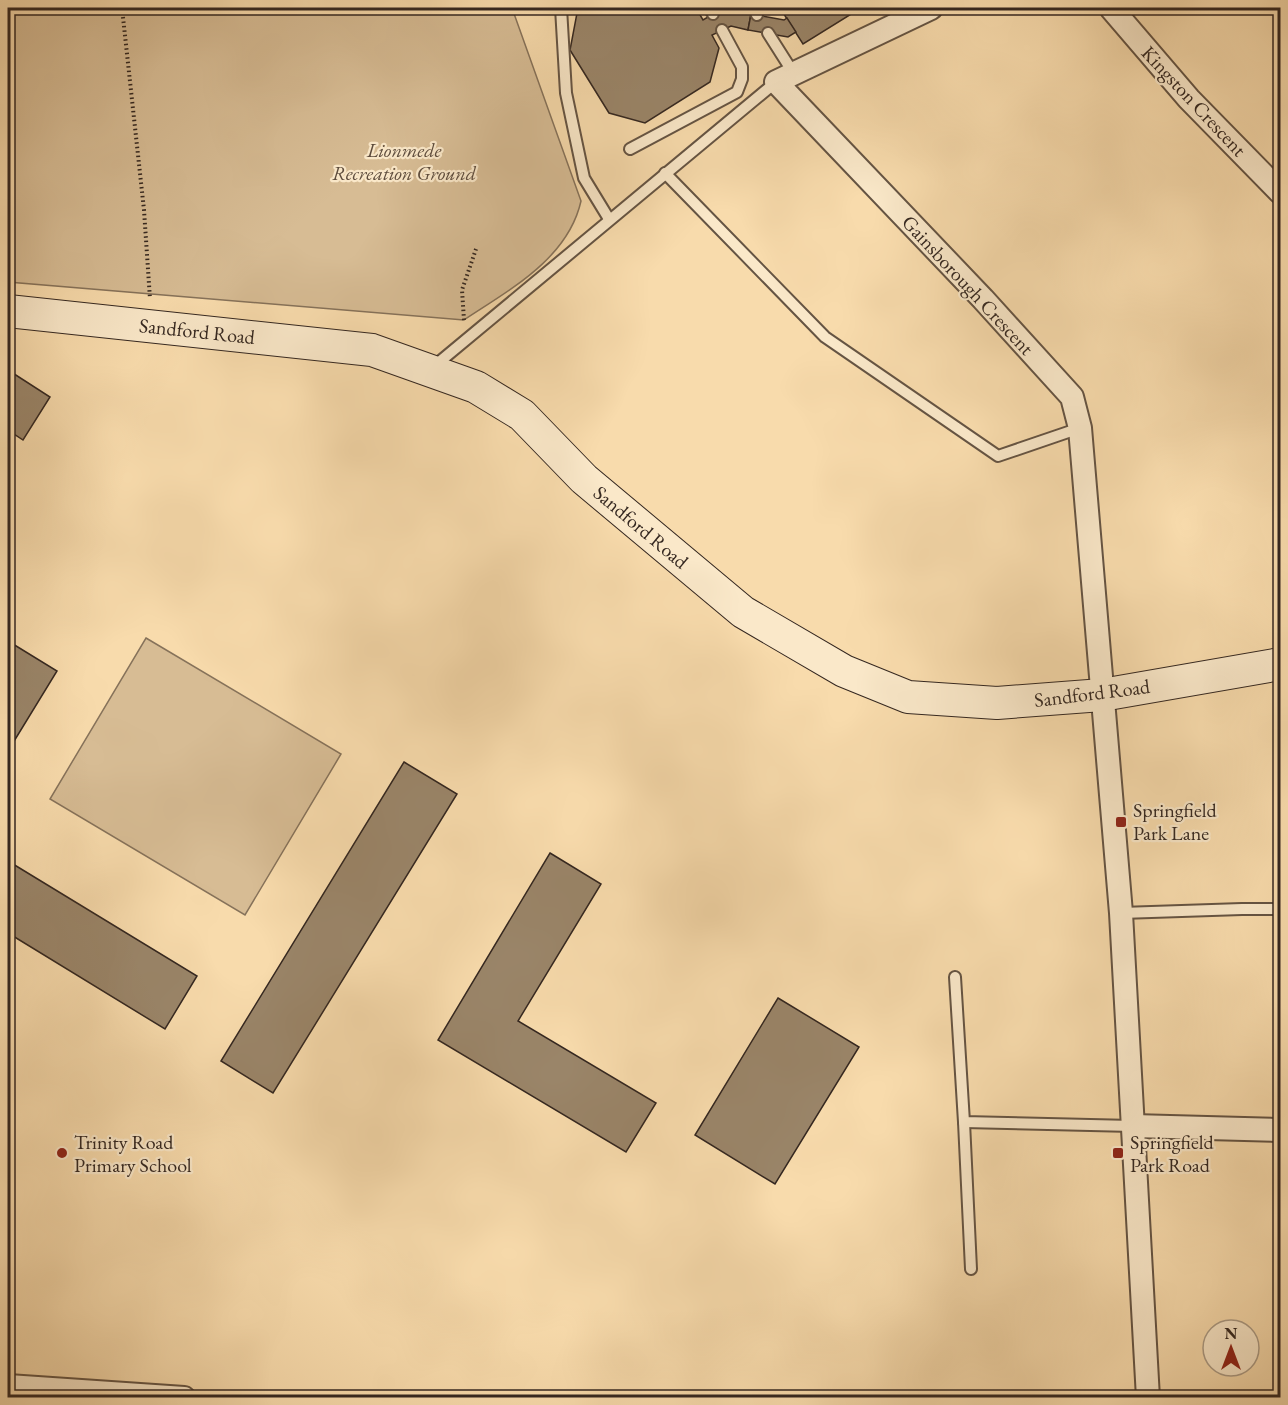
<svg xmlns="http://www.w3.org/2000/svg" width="1288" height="1405" font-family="'EB Garamond',serif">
<rect width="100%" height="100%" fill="#f8dbac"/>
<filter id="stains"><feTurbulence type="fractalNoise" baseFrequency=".00333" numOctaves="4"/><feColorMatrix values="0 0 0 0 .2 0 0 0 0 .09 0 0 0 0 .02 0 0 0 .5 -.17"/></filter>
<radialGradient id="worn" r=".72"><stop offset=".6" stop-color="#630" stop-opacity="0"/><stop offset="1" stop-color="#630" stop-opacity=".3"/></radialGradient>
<g fill="#d7bc94" stroke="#86725a" stroke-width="1.5">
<path d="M8,8H512L581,201C568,259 509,290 464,320L8,282Z"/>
<polygon points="146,638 341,754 245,915 50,799"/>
</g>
<g fill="#9a8569" stroke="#342720" stroke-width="1.5">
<polygon points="586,8 696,8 703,20 720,10 720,8 747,8 751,14 748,30 731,26 712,35 719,48 710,82 645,123 609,113 570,50 577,13"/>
<polygon points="780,8 861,8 803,44"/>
<polygon points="751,14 784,20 787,18 796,32 788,37 748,30"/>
<polygon points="8,370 50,397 23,440 8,430"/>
<polygon points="8,641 57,671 8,751"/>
<polygon points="404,762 457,794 273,1093 221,1061"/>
<polygon points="550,853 601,884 518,1021 656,1103 626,1152 438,1040"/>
<polygon points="8,861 197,976 165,1029 8,933"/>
<polygon points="778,998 859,1047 775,1184 695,1135"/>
</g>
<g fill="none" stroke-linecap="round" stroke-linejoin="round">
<defs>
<g id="lane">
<polyline points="561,8 566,93 584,178 609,219"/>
<polyline points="709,8 713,14"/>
<polyline points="754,8 757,15"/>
<polyline points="768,33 794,74"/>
<polyline points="630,149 737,92 742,79 742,67 722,30"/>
<polyline points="665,173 825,337 998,456 1080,428"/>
<polyline points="432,368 776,82"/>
<polyline points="1121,913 1242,909 1280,909"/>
<polyline points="955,977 964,1122 1133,1126"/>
<polyline points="964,1122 971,1269"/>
</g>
<g id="street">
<polyline points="931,8 776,82 983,299 1072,397 1080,428 1121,913 1148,1398"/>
<polyline points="1111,8 1189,99 1280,192"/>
<polyline points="1133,1126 1280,1130"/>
<polyline points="8,1386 184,1398"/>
</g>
<polyline id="secondary" points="8,311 372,350 476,387 522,415 584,479 743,612 844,671 908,697 997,703 1102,695 1280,664"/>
</defs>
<use href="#lane" stroke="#655443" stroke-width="14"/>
<use href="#street" stroke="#655443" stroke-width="26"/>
<use href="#secondary" stroke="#342720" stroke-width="34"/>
<g stroke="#342720" stroke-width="4" stroke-dasharray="1.5 3" stroke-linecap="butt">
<polyline points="122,8 144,210 150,299"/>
<polyline points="464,320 462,290 476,249"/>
</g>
<use href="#lane" stroke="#fae8c9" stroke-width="10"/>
<use href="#street" stroke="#fae8c9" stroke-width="22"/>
<use href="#secondary" stroke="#fae8c9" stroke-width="32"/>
</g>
<g fill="#8f2418" stroke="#fae8c9" stroke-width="2">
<rect x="1115" y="816" width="12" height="12" rx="3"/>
<circle cx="62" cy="1153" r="6"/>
<rect x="1112" y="1147" width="12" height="12" rx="3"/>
</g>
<g text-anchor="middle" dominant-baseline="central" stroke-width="4.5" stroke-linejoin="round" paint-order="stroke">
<g font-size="20" fill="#342720" stroke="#fae8c9">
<text transform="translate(1194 101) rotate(47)">Kingston Crescent</text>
<text transform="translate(968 285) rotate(47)">Gainsborough Crescent</text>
<text transform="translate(197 331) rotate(6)">Sandford Road</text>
<text transform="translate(641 527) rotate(40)">Sandford Road</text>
<text transform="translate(1092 693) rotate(-7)">Sandford Road</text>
</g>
<g font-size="20" font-style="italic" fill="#5d4c3d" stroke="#fae8c9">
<text x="404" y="150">Lionmede<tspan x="404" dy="23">Recreation Ground</tspan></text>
</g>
<g font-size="20" fill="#342720" stroke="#fae8c9" text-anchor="start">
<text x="1133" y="810">Springfield<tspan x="1133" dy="23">Park Lane</tspan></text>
<text x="74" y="1142">Trinity Road<tspan x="74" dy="23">Primary School</tspan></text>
<text x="1130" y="1142">Springfield<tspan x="1130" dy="23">Park Road</tspan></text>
</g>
</g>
<rect width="1288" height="1405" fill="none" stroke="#f8dbac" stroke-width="30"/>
<rect x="9" y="9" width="1270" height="1387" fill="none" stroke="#342720" stroke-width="3"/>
<rect x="15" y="15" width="1258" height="1375" fill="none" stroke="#342720" stroke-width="1.5"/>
<g transform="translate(1231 1348)"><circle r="28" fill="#fae8c9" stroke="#ab9b85" stroke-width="1.5"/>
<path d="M0-4.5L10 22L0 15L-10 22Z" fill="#8f2418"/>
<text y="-9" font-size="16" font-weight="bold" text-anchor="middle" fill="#342720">N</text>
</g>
<rect width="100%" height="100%" filter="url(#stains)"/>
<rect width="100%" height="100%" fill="url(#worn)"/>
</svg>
